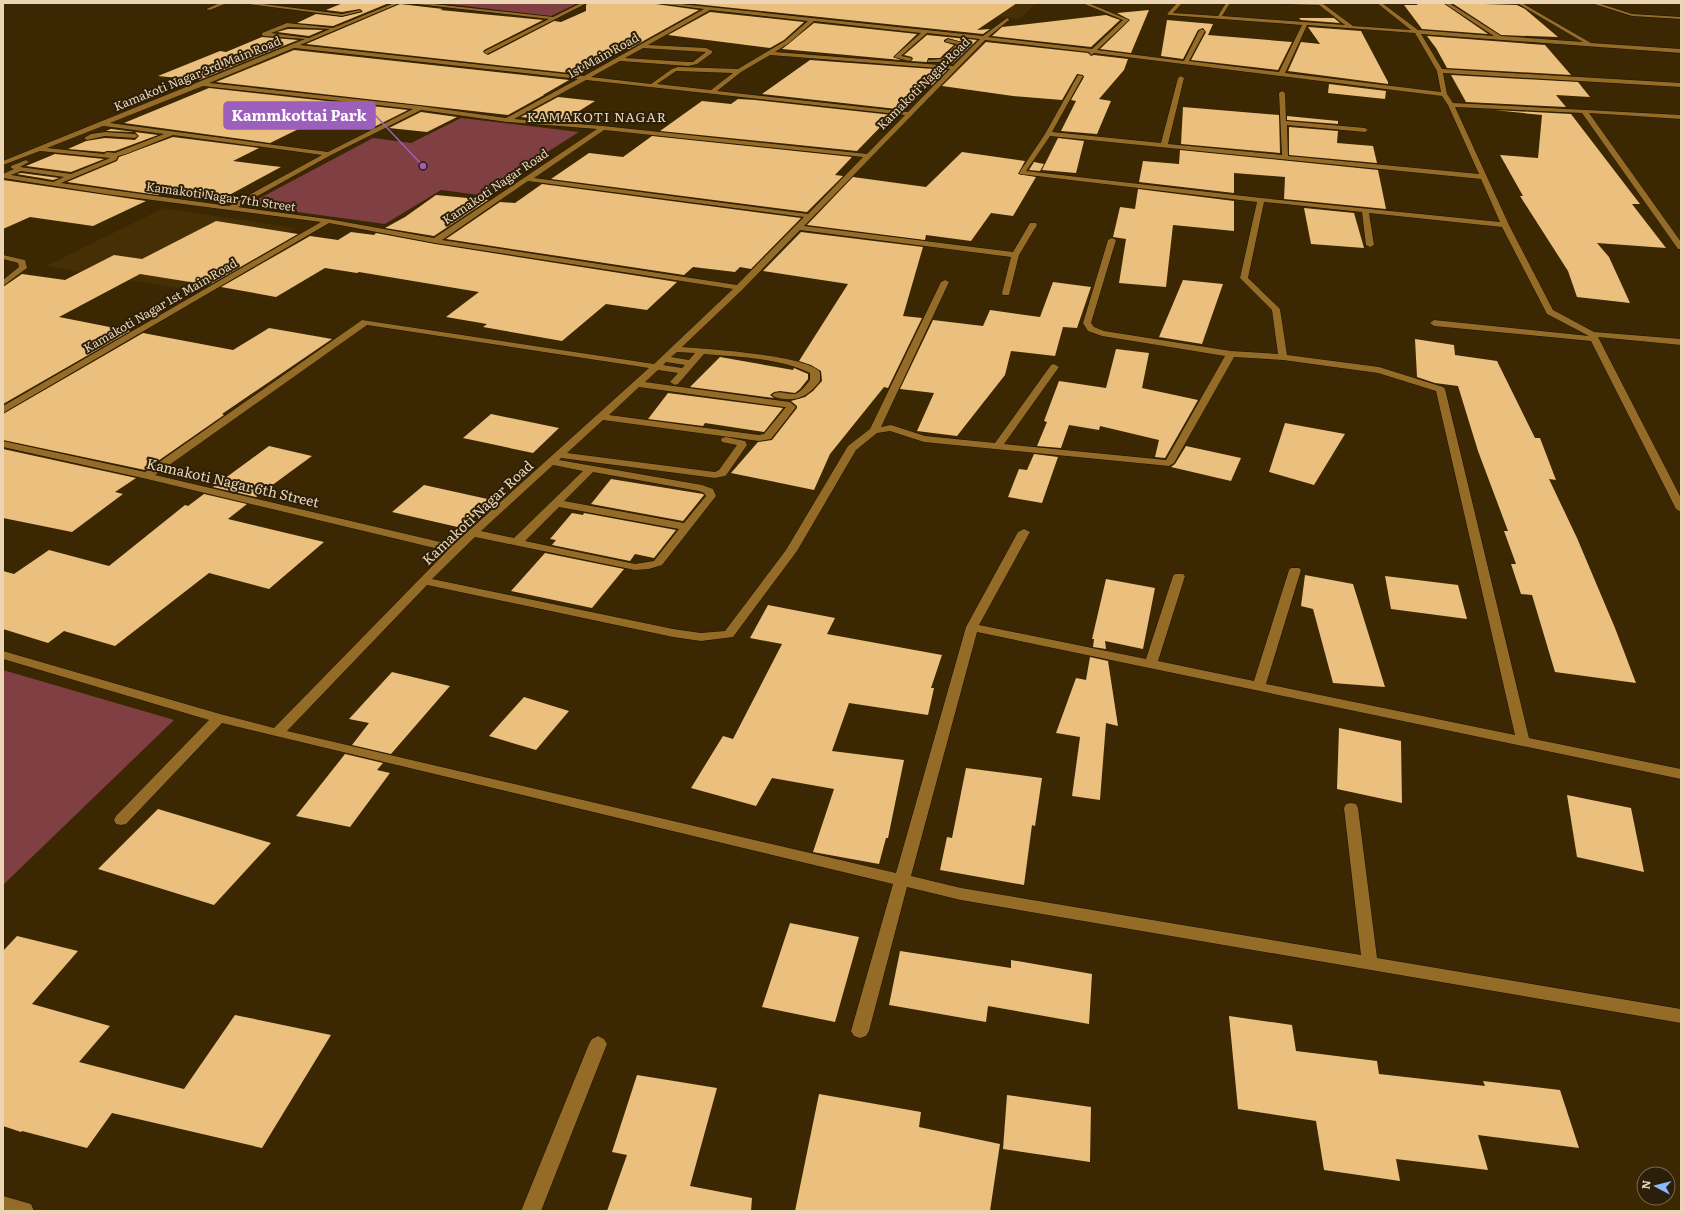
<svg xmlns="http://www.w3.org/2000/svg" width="1684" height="1214" font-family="Literata,serif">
<rect width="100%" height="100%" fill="#3b2702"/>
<g fill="#462f04">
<polygon points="889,3 1037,3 1019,19"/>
<polygon points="164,208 296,228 188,290 46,266"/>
</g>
<g fill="#7f3f43">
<polygon points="440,3 578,3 551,16"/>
<polygon points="461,118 579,132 479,195 441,190 385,224 247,205 373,138 411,143"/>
<polygon points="3,670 174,720 3,885"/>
</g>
<g fill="#ebbf7d">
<polygon points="343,3 389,3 333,26 297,23 316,14 342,17 363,12 360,9 342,12 326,10"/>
<polygon points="588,3 655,3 656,4 699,10 629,49 621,49 579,74 306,44 400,4 443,9 440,10 543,20 484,50 483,52 488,55 554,21 561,22 586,11 586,5"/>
<polygon points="685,3 1017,3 977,30 990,29 983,34"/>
<polygon points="1415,3 1443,3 1488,34 1422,29 1404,5 1418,5"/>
<polygon points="1452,3 1517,5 1525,9 1558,37 1501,35"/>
<polygon points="1149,10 1131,53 1100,49 1130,20 1117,13"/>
<polygon points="710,12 804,22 784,40 770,48 668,35"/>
<polygon points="1106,15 1120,20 1091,47 992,36 1002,27"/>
<polygon points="1299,18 1334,18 1340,23 1301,20"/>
<polygon points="1167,20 1213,24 1208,35 1292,42 1278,70 1191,60 1206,32 1203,28 1198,30 1183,59 1161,56"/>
<polygon points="814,23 917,34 893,57 901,60 782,49"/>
<polygon points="1308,27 1361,31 1388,82 1388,84 1288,71 1301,42 1320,44"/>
<polygon points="288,29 323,30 309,36 277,32"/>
<polygon points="927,35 977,40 952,64 940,64 945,63 965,43 948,38 944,40 944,42 954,45 940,58 928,58 927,62 911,61 913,59 912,57 904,55"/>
<polygon points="1427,36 1545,45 1571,75 1447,68 1436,48"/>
<polygon points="262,37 298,40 199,80 158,76 220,51 226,52"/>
<polygon points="986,42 1088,53 1091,56 1094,55 1128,59 1124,70 1099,99 1111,101 1097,134 1061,131 1076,101 1071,100 1084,77 1083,75 1077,74 1062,100 1013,96 942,86"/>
<polygon points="294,50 569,80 543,95 544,95 508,115 216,82"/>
<polygon points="810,60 947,70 932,85 923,84 897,109 762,94"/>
<polygon points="1451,75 1578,82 1590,97 1556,95 1566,107 1466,102"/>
<polygon points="1329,84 1386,91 1385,99 1328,93"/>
<polygon points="209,88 408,110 376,126 319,119 270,143 124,123"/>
<polygon points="558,97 595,101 563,121 521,117"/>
<polygon points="738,99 755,100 892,115 857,151 660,131 702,101 731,104"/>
<polygon points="1183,107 1279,115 1280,153 1181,144"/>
<polygon points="1494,110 1571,114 1640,204 1632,204 1666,248 1597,243 1609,257 1630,303 1577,297 1568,271 1520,196 1523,196 1500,155 1538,158 1542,115"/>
<polygon points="421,112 457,117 427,132 389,128"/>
<polygon points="1287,116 1338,121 1338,124 1287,120"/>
<polygon points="1289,127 1338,131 1337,143 1373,146 1377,163 1289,155"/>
<polygon points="111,129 158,135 115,151 107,151 104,152 68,149 86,141 105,138 135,140 139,136 135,132 106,131"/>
<polygon points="652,136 852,157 835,175 843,176 807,212 551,179 589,153 623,157"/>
<polygon points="173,137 259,148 233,161 281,167 220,200 163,192 158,195 67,182 117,161 119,157"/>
<polygon points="1058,138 1084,141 1076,173 1042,170"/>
<polygon points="1180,150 1378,170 1386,209 1284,199 1285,177 1234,173 1234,193 1139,182 1143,161 1179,164"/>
<polygon points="962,152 1025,161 1018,174 1036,177 1013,216 991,213 971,241 926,235 925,240 807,225 853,177 926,187"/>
<polygon points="55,154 104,159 71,172 26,166"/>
<polygon points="1034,162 1044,164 1040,171 1029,170"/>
<polygon points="21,173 59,178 53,180 17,174"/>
<polygon points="3,180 106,195 146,201 93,226 30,217 3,229"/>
<polygon points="542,184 801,218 751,269 740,267 735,272 693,267 684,275 446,239 500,202 515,203"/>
<polygon points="1138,189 1234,201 1234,231 1173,225 1166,287 1119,283 1126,239 1113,237 1120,207 1135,209"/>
<polygon points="436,195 488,200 434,236 385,228 405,217"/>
<polygon points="1304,208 1354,213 1364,248 1311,244"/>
<polygon points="216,221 298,234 209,285 140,274 59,317 130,331 3,404 3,287 22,274 65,280 114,255 142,259"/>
<polygon points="351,232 374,235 376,233 435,244 677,282 647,310 606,304 562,341 483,327 487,324 446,317 479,292 359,272 357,273 325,268 276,297 221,287 310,236 338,240"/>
<polygon points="801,232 923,247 903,316 922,318 888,388 884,387 830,454 814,490 731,473 758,442 772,440 797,408 797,406 791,401 805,397 813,391 822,381 821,371 811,365 799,361 848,284 763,271"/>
<polygon points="1183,280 1223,284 1202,344 1159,337"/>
<polygon points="1053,282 1091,287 1077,328 1063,327 1055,356 1011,351 1005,375 957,436 917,431 934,393 900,389 933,320 983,326 990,310 1040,317"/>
<polygon points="269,328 332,339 222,414 224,415 145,470 3,440 3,414 143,333 233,350"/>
<polygon points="1415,339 1454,345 1455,355 1497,361 1535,438 1540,438 1556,480 1549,479 1577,538 1615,628 1636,683 1555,672 1532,595 1521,594 1511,564 1516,564 1504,531 1508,531 1478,451 1458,386 1435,383 1417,377"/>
<polygon points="1116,349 1149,353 1142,388 1198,400 1165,458 1155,457 1159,440 1100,426 1099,430 1069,425 1061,448 1037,446 1047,422 1044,421 1059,381 1106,388"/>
<polygon points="720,357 793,370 794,368 808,374 808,379 800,389 795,393 780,391 774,392 770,395 774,398 690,387"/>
<polygon points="668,393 783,408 764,432 705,423 703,426 648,419"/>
<polygon points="491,414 559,428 533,453 463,438"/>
<polygon points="1285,423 1345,434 1314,485 1269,472"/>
<polygon points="269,446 312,456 256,497 213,487"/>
<polygon points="1186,446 1241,458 1231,481 1171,467 1175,464"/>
<polygon points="3,449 136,478 115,492 123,494 72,532 3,518"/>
<polygon points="1034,454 1058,457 1042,503 1008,497 1019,469 1027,470"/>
<polygon points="611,479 703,494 704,495 683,521 591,504"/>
<polygon points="424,485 492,500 462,528 392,512"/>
<polygon points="204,494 247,504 228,519 324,542 269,589 209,573 115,646 64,631 48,643 3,629 3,571 14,574 49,550 109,566 185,505 188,506"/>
<polygon points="572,513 583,515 584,513 676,530 654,558 635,554 630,561 552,545 556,540 550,539"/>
<polygon points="545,553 624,569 592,608 511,591"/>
<polygon points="1305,575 1353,584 1385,687 1333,683 1313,609 1301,606"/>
<polygon points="1385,576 1458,585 1467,619 1391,609"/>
<polygon points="1106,579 1155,588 1143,649 1105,641 1106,649 1093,647 1094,639 1092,639"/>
<polygon points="768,605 835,618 827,634 942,655 931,688 934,688 928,715 849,703 832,751 904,760 888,838 886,838 879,864 813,852 834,789 772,778 756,806 691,788 723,736 733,739 782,644 750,638"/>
<polygon points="1090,657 1108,661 1118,726 1106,723 1100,800 1072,796 1080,737 1056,733 1076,678 1086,680"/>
<polygon points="392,672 450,686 391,754 352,745 369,723 349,719"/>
<polygon points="524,697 569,711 536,750 489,736"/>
<polygon points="1339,728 1401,741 1402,803 1337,789"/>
<polygon points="345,754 383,763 377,770 390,773 350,827 296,816"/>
<polygon points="966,768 1042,778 1035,826 1032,825 1024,885 940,870 947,837 952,838"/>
<polygon points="1567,795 1631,808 1644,872 1577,857"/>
<polygon points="158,809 271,843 214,905 98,869"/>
<polygon points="790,923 859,937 835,1022 762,1007"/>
<polygon points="17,936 78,951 32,1004 110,1026 79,1062 184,1089 235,1015 331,1035 262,1148 112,1113 87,1148 22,1131 21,1132 3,1126 3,951"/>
<polygon points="900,951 1011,968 1011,960 1092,974 1089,1024 988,1006 986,1022 889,1005"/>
<polygon points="1229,1016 1292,1025 1296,1051 1377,1061 1379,1074 1485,1086 1483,1081 1560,1090 1579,1148 1478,1135 1488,1170 1396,1159 1400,1181 1324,1170 1316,1121 1238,1109"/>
<polygon points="637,1075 717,1088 690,1186 752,1198 751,1211 607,1211 627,1155 612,1152"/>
<polygon points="819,1094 921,1112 919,1127 1000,1144 990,1211 795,1211"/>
<polygon points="1007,1095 1091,1107 1090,1162 1003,1149"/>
</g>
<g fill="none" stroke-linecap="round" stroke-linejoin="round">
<defs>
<g id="street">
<polygon points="220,3 227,3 210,10 206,9"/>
<polygon points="241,3 255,3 342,14 360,10 362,11 342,16"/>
<path d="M394,3H400L300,45L584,76L704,9L656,3H671L983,36L1007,18L1009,19V20L988,37L1092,49L1123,20L1082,3H1088L1129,20L1097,50L1184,61L1199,31L1202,29L1205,31L1189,61L1279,72L1302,25L1169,15L1167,14L1177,3H1182L1173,13L1218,16L1226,3H1230L1222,16L1345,25L1319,5L1283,4L1281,3H1322L1353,26L1411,30L1377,3H1382L1418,30L1494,36L1444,3H1449L1501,36L1583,42L1517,3H1522L1591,43L1681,49V53L1421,34L1442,69L1681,83V87L1443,73L1447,94L1453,103L1681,115V119L1589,113L1681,242V249H1678L1582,113L1455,107L1509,225L1553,310L1594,332L1681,339V345L1598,337L1681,498V512L1676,509L1591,341L1434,326L1430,323L1434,320L1589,336L1547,314L1502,227L1369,213L1374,245L1370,247L1366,245L1362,212L1264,202L1248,278L1280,309L1287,355L1379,367L1443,387L1445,389L1529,738L1681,769V779L977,632L911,876L961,888L1361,955L1344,808L1346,804L1351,803L1356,804L1358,808L1377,958L1681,1009V1023L961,900L907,887L869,1031L866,1036L860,1038L854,1036L851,1031L893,884L222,723L126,824L121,825L116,824L114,820L116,816L209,720L3,659V651L220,714L274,728L447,551L147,479L3,447V441L145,472L362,320L654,364L733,289L435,243L329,223L3,413V406L321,222L106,194L3,178V174L14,169L11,168V166L26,160L29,162L20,167L71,174L110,158L40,151L3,165V161L305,39L264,36L262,35V33L287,23L333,28ZM710,10L808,21L785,41L738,69L678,67L672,69L651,84L591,77L620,61L688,66L697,64L712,53V51L706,48L648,45ZM814,21L921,33L894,57L909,61L912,59L911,58L901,56L927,33L980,39L953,66L775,52L789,43ZM1307,25L1415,33L1437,71L1441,92L1285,73ZM288,27L330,29L309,38L271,33ZM985,40L1089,52L1091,55L1094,53L1442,96L1448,105L1479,174L1288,156L1287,125L1365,132L1368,130L1365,128L1286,121L1285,93L1282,91L1279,93L1282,155L1168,144L1184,78L1181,76L1178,78L1161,143L1052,132L1083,76L1078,75L1045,134L1019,173L1020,174L1257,202L1240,278L1272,310L1278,354L1231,351L1104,331L1094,327L1091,323L1116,240L1112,238L1108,240L1083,323L1088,331L1102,336L1225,356L1166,460L1004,444L1059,367L1054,364L1051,365L995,443L925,436L891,425L881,427L949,282L945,280L941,282L870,429L848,446L786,550L725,631L701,633L673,629L432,579L475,537L635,570L649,569L662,565L716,496L713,489L702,485L559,460L561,458L715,478L725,476L727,474L747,445L745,441L726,437L722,438L721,440L722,442L737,445L719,470L715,472L567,453L603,420L759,441L771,439L796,407L790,402L645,382L658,370L678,373L670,382L675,385L678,384L704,354C739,357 779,358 810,373V380C806,385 801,392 795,394C787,395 778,389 772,395C775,398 779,398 784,399C800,401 810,394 820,381V372C805,355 708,349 682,347L742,290L800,230L1011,257L1002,293L1003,295H1009L1019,255L1037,225L1036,223H1030L1013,252L804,226ZM294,48L578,79L506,118L420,106L209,83ZM643,48L705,52H706L693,62H688L625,58ZM770,55L950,69L908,112L717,91L741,72ZM676,71H678L733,73L711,90L657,84ZM586,80L905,115L867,154L603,126L514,119ZM203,86L413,109L328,152L110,123ZM421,110L507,122L597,129L434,238L328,219L238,207L331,155ZM103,126H104L164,134L115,153L107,152L104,154L47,148ZM604,130L863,157L808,214L534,178ZM173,135L322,155L229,206L61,183L116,160L118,156L126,154ZM1050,136L1481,179L1500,222L1261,198L1026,171ZM21,171L64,177L53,182L11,175ZM528,181L804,217L737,285L442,240ZM367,325L649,368L453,545L155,475ZM677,352L695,353L689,360L671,357ZM1234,357L1283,360L1378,373L1436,391L1515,735L1266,684L1301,570L1299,568H1291L1289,570L1254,681L1158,661L1185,576L1183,574H1175L1173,576L1146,659L979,625L1030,532L1024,529L1018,532L966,627L896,873L287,731L427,585L673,637L701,641L733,637L797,551L856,450L877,433L890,431L924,442L1169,466L1174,463ZM666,362L685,365L682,368L663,365ZM639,387L784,407H786L764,434L759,435L609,415ZM553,465L583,471L514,538L481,531ZM593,472L699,491L704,493L706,496L684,523L564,501ZM559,507L679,529L654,561L635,564L525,541Z"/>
<polygon points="408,3 424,3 553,17 581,3 587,3 487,54 484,52 485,51 549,19"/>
<polygon points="1591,3 1598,3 1632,14 1681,17 1681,19 1632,16"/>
<polygon points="948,39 964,43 944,62 928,62 928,60 941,59 957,44 946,42 945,41"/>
<polygon points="105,132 135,134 138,136 135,138 105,136 87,140 84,138 91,134"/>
<polygon points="3,255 25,260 27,268 3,286 3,280 19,267 18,263 3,259"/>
<polygon points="598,1036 604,1039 607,1044 541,1211 521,1211 589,1044 592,1039"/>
<polygon points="3,1196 31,1204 34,1211 3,1211"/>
</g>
</defs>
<use href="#street" stroke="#1d1100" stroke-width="1"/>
<use href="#street" fill="#946c28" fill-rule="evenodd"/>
</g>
<g text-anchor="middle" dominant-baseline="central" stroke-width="4" stroke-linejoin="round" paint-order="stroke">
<g font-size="12" fill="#ebd5b5" stroke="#2c1f0a">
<text transform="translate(603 55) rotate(-29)">1st Main Road</text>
<text transform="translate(197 73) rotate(-22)">Kamakoti Nagar 3rd Main Road</text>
<text transform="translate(923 83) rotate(-45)">Kamakoti Nagar Road</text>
<text transform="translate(495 186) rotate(-34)">Kamakoti Nagar Road</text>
<text transform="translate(221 196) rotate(8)">Kamakoti Nagar 7th Street</text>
<text transform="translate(160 305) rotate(-30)">Kamakoti Nagar 1st Main Road</text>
</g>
<g font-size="13" letter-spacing="1" fill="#ebd5b5" stroke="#2c1f0a">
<text x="597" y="116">KAMAKOTI NAGAR</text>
</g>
<g font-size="14" fill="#ebd5b5" stroke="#2c1f0a">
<text transform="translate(233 482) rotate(13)">Kamakoti Nagar 6th Street</text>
<text transform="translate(477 512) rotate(-43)">Kamakoti Nagar Road</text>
</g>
</g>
<path fill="none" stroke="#9d5fbc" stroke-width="1.5" d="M423 166L375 115"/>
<circle fill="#9d5fbc" stroke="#2c1f0a" stroke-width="1.5" cx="423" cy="166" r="4"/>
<rect fill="#9d5fbc" stroke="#9d5fbc" stroke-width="1.5" x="224" y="102" width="151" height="27" rx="4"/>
<g font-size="15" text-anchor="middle" font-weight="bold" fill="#fff">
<text x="299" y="121">Kammkottai Park</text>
</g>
<rect width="1684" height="1214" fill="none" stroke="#ebd5b5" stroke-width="8"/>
<g transform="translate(1656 1186) rotate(277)"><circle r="19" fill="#2c1f0a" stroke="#78684e"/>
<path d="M0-3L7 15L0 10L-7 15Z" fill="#8bbafc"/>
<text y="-6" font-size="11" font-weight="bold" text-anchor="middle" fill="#ebd5b5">N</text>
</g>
</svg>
